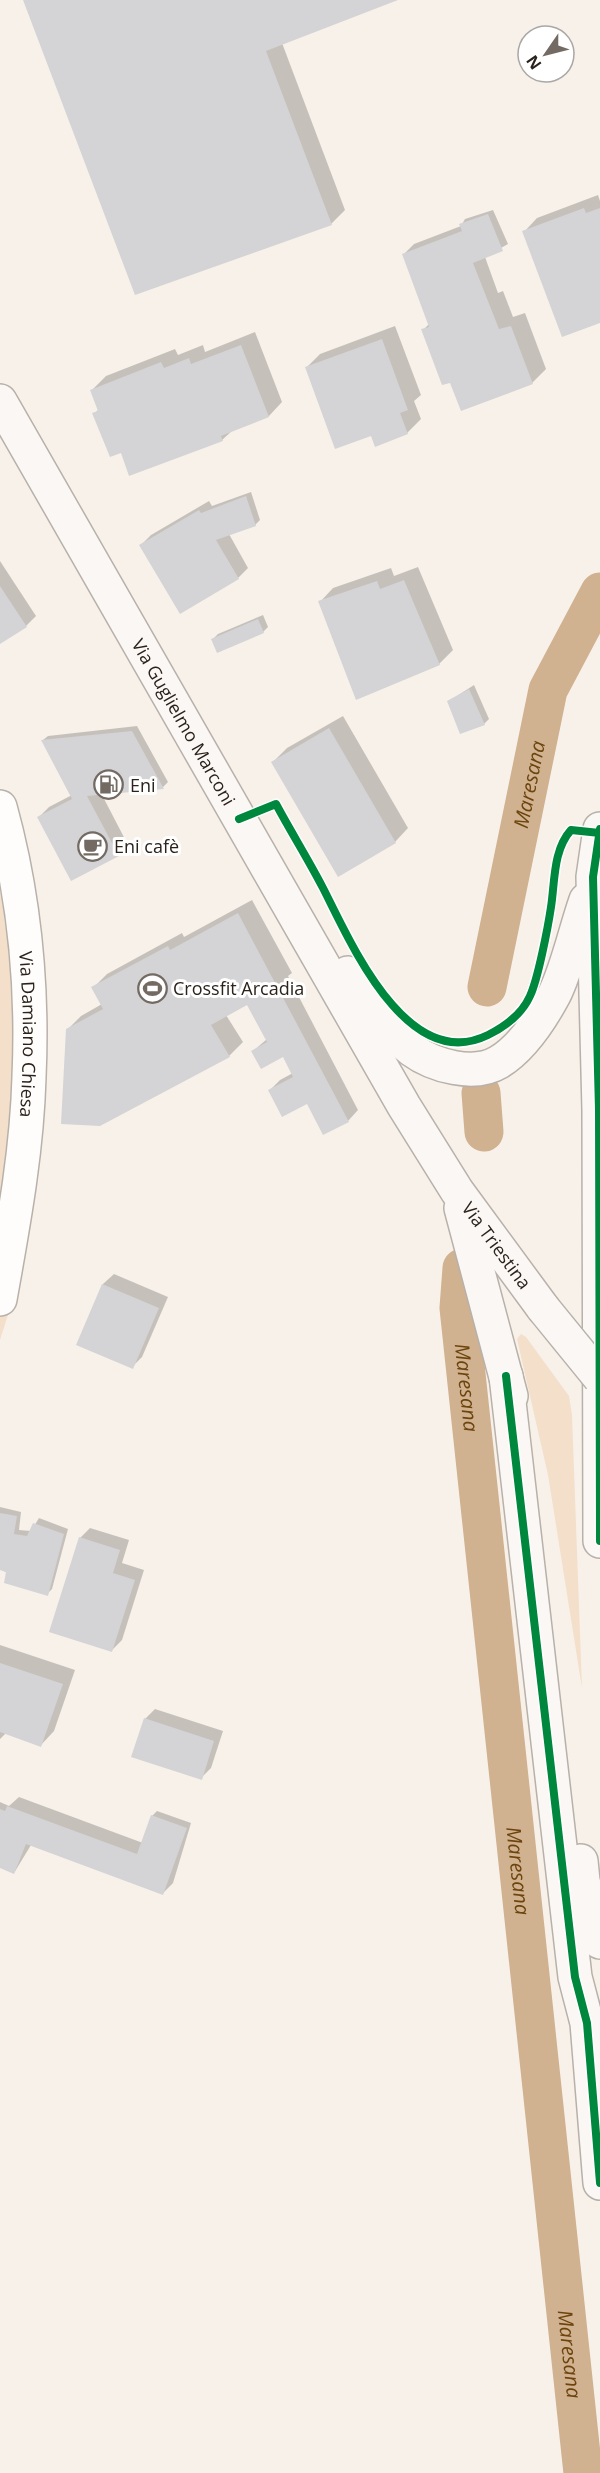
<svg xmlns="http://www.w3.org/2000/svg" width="600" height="2473" font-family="'Open Sans',sans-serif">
<rect width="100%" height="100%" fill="#f8f1ea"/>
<g fill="#f4dfcb">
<polygon points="0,868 39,1022 18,1283 0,1340"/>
<polygon points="521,1334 526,1337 569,1396 572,1415 582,1688 548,1475 517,1339"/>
</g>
<g fill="#0003">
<polygon points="24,0 395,0 282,43 345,210 331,224"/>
<polygon points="598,195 600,201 600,321 524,232 537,218"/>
<polygon points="493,210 508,244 485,257 498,293 503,291 513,317 525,313 546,369 532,383 451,381 423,330 430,323 404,254 414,244 461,226 465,219"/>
<polygon points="395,326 421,395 414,401 421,419 407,433 372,434 306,368 320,354"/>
<polygon points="255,332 282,402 269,416 233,430 222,440 121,452 94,414 99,409 92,390 106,376 175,349 178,355 203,345 205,352"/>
<polygon points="251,492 260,520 255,525 229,534 248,568 238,578 141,545 151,535 209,501 212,506"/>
<polygon points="0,561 36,616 26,626 0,642"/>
<polygon points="418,567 453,650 439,664 320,602 333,588 391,568 394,576"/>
<polygon points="263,615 268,627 263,632 213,639 218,634"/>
<polygon points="474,685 489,719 484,724 449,701"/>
<polygon points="343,716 408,828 395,842 273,762 287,748"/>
<polygon points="137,726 168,782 163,787 101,793 128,845 118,855 39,817 49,807 72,795 43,740 48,736"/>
<polygon points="252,900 292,973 288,976 358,1110 348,1121 324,1133 308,1102 270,1090 280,1080 293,1073 284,1055 253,1051 267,1039 254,1001 226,1015 243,1042 229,1056 67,1030 81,1016 102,1004 93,988 107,974 182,933 184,937"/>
<polygon points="114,1274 168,1297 142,1357 132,1367 78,1344 103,1284"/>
<polygon points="0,1507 21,1512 19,1530 31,1531 39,1518 68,1529 52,1589 47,1594 0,1569"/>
<polygon points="90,1528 129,1540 122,1563 144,1570 122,1640 112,1650 80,1538"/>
<polygon points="0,1645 75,1670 54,1731 41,1745 6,1733 0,1739"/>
<polygon points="155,1709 223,1731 211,1768 201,1778 145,1719"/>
<polygon points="19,1797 143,1843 152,1816 157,1811 191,1823 173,1883 163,1893 31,1845 14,1873 0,1867 0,1802 9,1806"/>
</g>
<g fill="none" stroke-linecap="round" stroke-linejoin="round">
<g stroke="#d0b190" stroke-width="39">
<path id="s1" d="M487,987L548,690L600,592"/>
<polyline points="481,1093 484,1132"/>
<path id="s2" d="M462,1268L459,1308L583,2473"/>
</g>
</g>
<g fill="#d4d3d5">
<polygon points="23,0 398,0 266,51 332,225 135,295"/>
<polygon points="584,208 586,213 600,208 600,323 562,337 522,231"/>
<polygon points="488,214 503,251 473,263 499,329 511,326 533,384 461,411 450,383 442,385 421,329 429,327 402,254 462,231 459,224"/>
<polygon points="382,339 408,410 400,413 408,434 375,447 371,436 335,449 305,367"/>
<polygon points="241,345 269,417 221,436 223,441 129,476 121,453 110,457 92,413 98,411 90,390 161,362 164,368 189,358 191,364"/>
<polygon points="246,496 256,526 216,540 239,579 180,614 139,545 199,510 201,513"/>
<polygon points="404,580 440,665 356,700 318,601 377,581 380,589"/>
<polygon points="0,586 27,627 0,644"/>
<polygon points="258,619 264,633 217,653 211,639"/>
<polygon points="469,689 485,725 460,734 447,701"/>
<polygon points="329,728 396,843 338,877 271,762"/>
<polygon points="132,731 164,789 87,796 119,856 71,881 37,817 72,799 41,740"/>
<polygon points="238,913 349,1122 323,1135 307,1104 282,1117 268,1090 293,1077 283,1057 261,1069 251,1051 267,1042 247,1005 211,1025 230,1057 100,1126 61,1124 66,1029 103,1009 91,987 168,946 170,950"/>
<polygon points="102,1284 159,1308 133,1369 76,1345"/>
<polygon points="0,1513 17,1516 14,1534 27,1536 33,1523 64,1534 48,1596 4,1583 6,1572 0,1570"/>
<polygon points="79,1537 120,1550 113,1573 135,1580 112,1652 49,1632"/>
<polygon points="0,1663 63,1684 41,1747 0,1732"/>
<polygon points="144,1718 214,1741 202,1780 131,1757"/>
<polygon points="7,1806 137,1854 151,1815 187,1828 163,1895 26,1844 14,1874 0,1868 0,1809 5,1811"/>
</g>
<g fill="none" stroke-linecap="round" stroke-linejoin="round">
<defs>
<g id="street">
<path id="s3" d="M0,807C24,894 33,987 29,1077C27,1152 13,1226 0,1299"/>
</g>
<g id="secondary">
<path id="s4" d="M0,401L404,1106L457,1191L543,1308"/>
<polyline points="600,829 593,877 599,1110 600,1541"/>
<path d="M348,973C367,998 387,1031 412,1050C434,1066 474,1077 499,1062C522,1048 541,1019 554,995C567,970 576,928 586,900"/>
<polyline points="461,1208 511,1396"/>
<polyline points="506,1376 575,1977 587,2023 600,2183"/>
<polyline points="581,1861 583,1881 600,1942"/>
</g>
</defs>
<use href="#street" stroke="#b8b1aa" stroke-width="36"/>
<use href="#secondary" stroke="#b8b1aa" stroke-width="36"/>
<use href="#street" stroke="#fefdfc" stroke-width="33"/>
<use href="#secondary" stroke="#faf7f4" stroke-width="33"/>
<defs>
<polyline id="secondary-bridge" points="543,1308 600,1378"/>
</defs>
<use href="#secondary-bridge" stroke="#b8b1aa" stroke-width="36" stroke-linecap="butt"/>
<use href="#secondary-bridge" stroke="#faf7f4" stroke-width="33"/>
<defs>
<g id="cycleway">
<path d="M239,819L276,804C291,832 308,859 323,888C350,941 407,1075 488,1035C506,1026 522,1014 530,996C538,979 548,927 551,907C555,881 553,850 571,830L600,833"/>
<polyline points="600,829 593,877 599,1110 600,1541"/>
<polyline points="506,1376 575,1977 587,2023 600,2183"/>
</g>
</defs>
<use href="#cycleway" stroke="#fff" stroke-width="11"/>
<use href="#cycleway" stroke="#00873e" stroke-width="8"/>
</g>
<defs>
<symbol id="fuel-ring" viewBox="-11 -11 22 22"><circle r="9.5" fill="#fff" stroke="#736b63" stroke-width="1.5"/><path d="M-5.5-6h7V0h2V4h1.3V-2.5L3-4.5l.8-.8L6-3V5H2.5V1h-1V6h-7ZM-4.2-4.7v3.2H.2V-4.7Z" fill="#736b63"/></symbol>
<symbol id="cafe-ring" viewBox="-11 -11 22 22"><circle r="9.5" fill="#fff" stroke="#736b63" stroke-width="1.5"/><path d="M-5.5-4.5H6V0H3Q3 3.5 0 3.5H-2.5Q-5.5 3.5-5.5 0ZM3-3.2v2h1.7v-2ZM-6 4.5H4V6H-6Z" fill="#736b63"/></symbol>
<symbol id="stadium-ring" viewBox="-11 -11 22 22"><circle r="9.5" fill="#fff" stroke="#736b63" stroke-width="1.5"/><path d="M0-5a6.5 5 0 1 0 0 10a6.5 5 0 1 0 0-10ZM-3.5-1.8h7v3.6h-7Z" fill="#736b63"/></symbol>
</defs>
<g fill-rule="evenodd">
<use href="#fuel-ring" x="92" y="768" width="33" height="33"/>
<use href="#cafe-ring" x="76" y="830" width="33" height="33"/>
<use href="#stadium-ring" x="136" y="972" width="33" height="33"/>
</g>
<g text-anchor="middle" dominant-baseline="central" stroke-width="6" stroke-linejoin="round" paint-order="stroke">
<g font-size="18" fill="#2b231b" stroke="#fff">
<text stroke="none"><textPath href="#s4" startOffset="370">Via Guglielmo Marconi</textPath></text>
<text stroke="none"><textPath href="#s3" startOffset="230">Via Damiano Chiesa</textPath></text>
<text stroke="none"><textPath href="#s4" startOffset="980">Via Triestina</textPath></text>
</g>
<g font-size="18" fill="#2b231b" stroke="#fff" text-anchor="start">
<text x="130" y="785">Eni</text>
<text x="114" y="846">Eni cafè</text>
<text x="173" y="988">Crossfit Arcadia</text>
</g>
<g font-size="20" font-style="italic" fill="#6d440d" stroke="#fff">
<text stroke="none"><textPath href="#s1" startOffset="207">Maresana</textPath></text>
<text stroke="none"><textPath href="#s2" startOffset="120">Maresana</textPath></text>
<text stroke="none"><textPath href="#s2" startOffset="606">Maresana</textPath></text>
<text stroke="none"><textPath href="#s2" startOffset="1092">Maresana</textPath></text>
</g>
</g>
<g transform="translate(546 54) rotate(235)"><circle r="28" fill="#ffffff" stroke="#aaa7a4" stroke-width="1.5"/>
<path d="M0-4.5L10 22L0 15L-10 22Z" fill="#736b63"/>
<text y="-9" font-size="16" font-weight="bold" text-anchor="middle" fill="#2b231b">N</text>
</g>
</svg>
